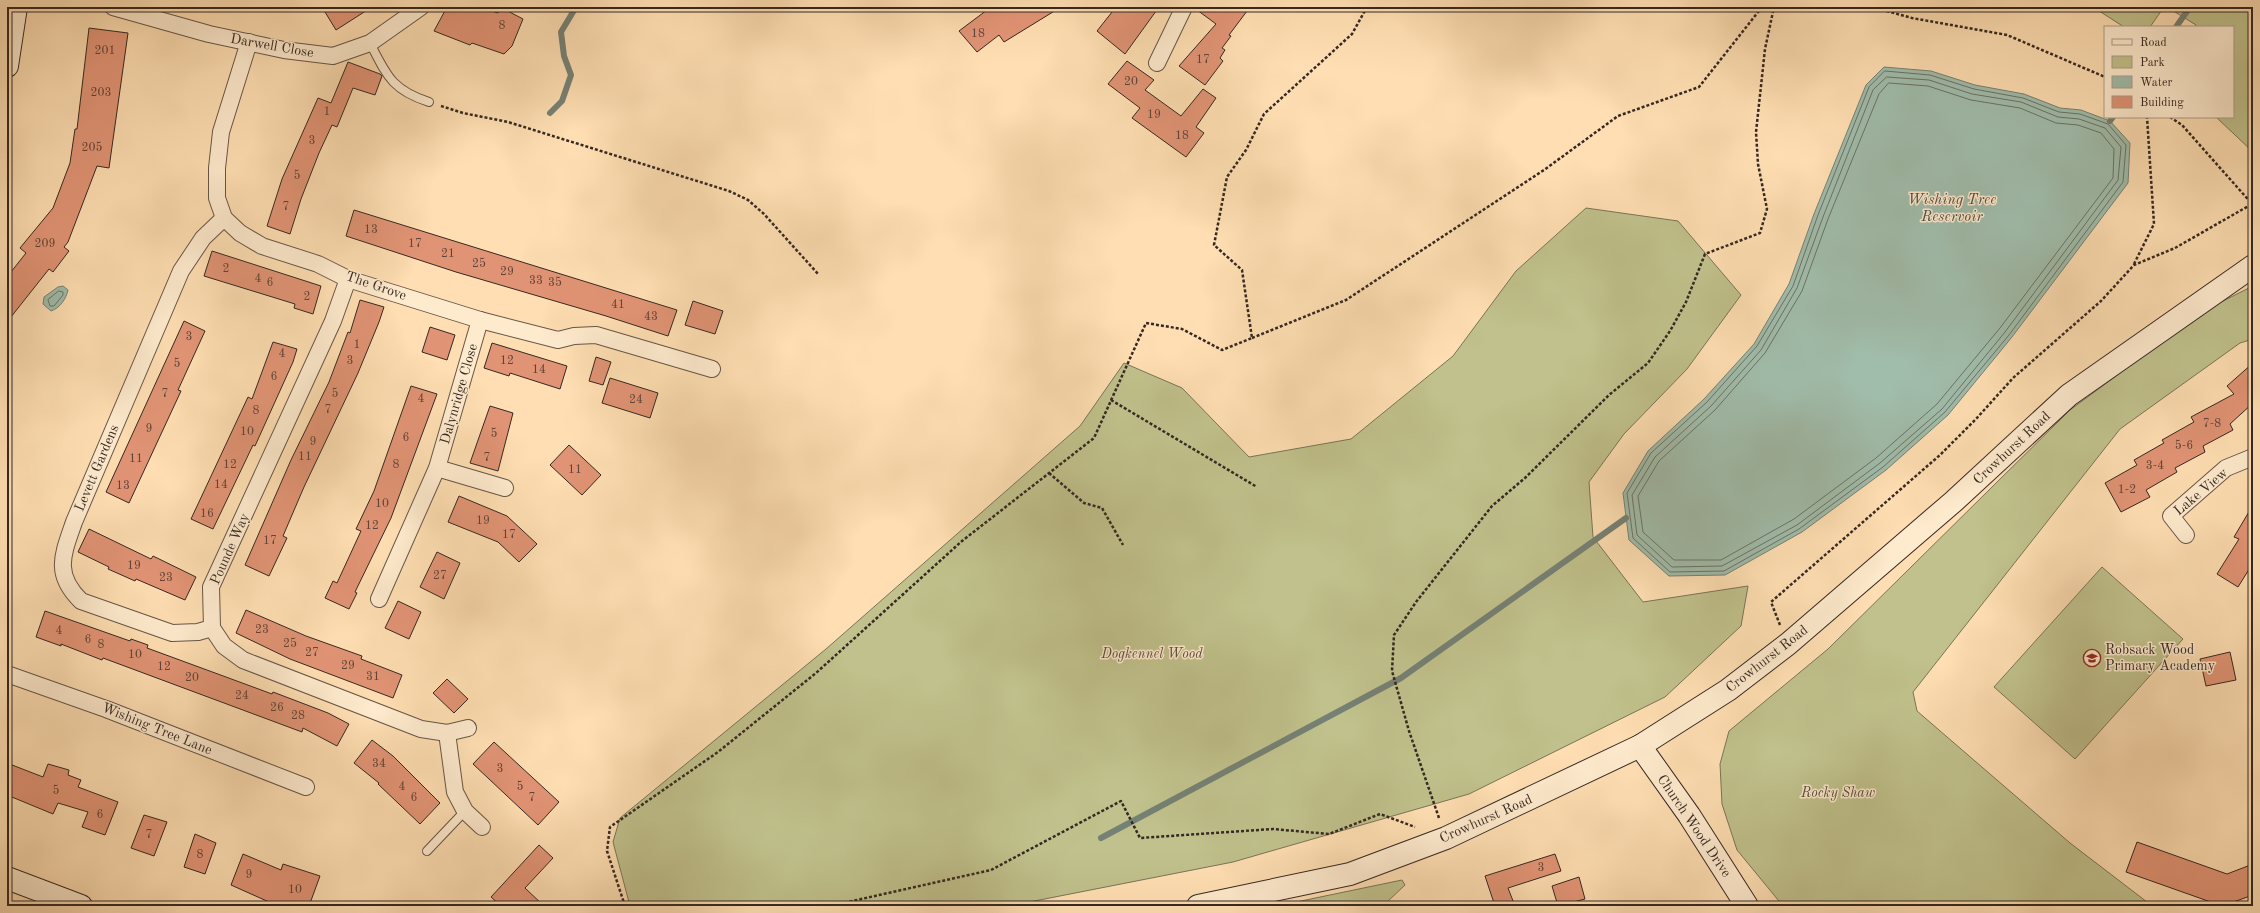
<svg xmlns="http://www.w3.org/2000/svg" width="2260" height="913" font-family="'Old Standard TT',serif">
<rect width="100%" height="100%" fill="#fedeb2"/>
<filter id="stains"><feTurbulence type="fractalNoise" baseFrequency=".005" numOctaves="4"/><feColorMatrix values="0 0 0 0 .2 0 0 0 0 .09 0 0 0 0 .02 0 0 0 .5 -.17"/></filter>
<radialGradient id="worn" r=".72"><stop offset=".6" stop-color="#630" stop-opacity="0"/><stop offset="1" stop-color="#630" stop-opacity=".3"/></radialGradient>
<g fill="#c0c18c" stroke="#7a7458">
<polygon points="2093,7 2164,7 2150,27 2124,27"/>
<polygon points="2167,7 2253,7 2253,152 2216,117 2233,117 2233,27 2195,27 2196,25"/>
<polygon points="1586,208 1678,221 1741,295 1687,369 1624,434 1589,482 1593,537 1643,602 1748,586 1741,626 1665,697 1469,794 1233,862 1009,906 630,906 613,842 620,818 826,649 1080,426 1124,363 1182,388 1249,457 1351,439 1453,356 1516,271"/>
<polygon points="2253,286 2253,339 2240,343 2120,429 1913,692 1917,711 2070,843 2147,902 2173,906 1783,906 1737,850 1722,804 1720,764 1729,731 1828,649 2070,410 2205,310"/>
<polygon points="2102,567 2183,639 2075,759 1994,687"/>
<polygon points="1402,880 1405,885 1386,903 1374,906 1277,906"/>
</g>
<g fill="#a0bcaa" stroke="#758174">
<polygon points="1884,67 1931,71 1975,85 2024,94 2060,108 2081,110 2110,121 2130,143 2128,183 2012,337 1948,415 1886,470 1802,532 1725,575 1669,576 1629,540 1623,493 1648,451 1704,399 1754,344 1789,284 1814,214 1866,85"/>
<path d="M63,286L68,290C66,299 60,308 51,311L43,304L44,297L58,287Z"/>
</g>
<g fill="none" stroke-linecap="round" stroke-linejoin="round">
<g stroke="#6a7266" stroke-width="1">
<polygon points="1885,71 1930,75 1974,89 2023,98 2059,112 2080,114 2108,124 2126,145 2123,182 2009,335 1945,412 1883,467 1799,529 1724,571 1670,572 1633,538 1627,493 1651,453 1707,402 1757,346 1793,286 1818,215 1869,87"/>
<polygon points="1887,77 1929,80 1972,94 2021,102 2058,117 2079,119 2105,128 2121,147 2118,180 2005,332 1942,409 1880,463 1797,525 1722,566 1672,567 1637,535 1632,495 1655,457 1711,406 1761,350 1797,288 1823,217 1873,90"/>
<polygon points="1889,83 1928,86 1971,100 2020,108 2056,123 2078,125 2101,133 2114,149 2113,178 2000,328 1937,404 1876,458 1794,519 1721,560 1674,560 1643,532 1638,496 1659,461 1715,410 1765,353 1802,291 1828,219 1879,94"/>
<polygon points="59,291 63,292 63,295 54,306 50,306 48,300"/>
</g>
<g stroke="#758174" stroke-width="6">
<polyline points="2176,27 2190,7"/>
<polyline points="550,113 562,101 571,75 564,56 561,32 576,7"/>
<polyline points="2110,121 2113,117"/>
<polyline points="1101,838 1401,678 1626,518"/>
</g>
</g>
<g fill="#e19475" stroke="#352823">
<polygon points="334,7 372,7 336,30 325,12"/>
<polygon points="447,7 479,7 498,13 500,7 523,19 512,46 504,54 472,43 470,45 434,31"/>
<polygon points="991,7 1061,7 1004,42 999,35 977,52 959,31"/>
<polygon points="1116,7 1159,7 1125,54 1097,31"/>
<polygon points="1193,7 1250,7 1229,35 1231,36 1222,48 1225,50 1220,58 1223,61 1205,85 1179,66 1216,24"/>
<polygon points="89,28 128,33 109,168 97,166 68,242 64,247 69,251 53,272 49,269 7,322 7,277 26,253 20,248 53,208 70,163 75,129 77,129"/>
<polygon points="1127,61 1154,80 1145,90 1181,116 1203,89 1216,98 1196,127 1204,133 1186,157 1132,118 1140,108 1108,84"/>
<polygon points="348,62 380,74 382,76 375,95 353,88 337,127 332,125 319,153 301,199 290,234 267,226 282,179 318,98 331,103"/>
<polygon points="354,210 677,310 668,336 606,316 456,272 346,236"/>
<polygon points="212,251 321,286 313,314 294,308 295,304 204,276"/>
<polygon points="360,300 384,307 379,322 358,373 304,487 283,536 287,538 269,576 245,565 291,460 329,382 348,332 350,333"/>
<polygon points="693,301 723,311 715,334 685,325"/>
<polygon points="184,321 205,331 178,390 181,391 129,503 106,492"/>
<polygon points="430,327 455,335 447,360 422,352"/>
<polygon points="273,342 297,349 293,362 255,446 253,445 213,529 191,519 248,397 252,399"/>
<polygon points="492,343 567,366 560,389 510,373 509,376 484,368"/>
<polygon points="596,357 611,362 603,385 589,381"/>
<polygon points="2253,363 2253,403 2230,424 2233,430 2203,446 2205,452 2175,468 2177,472 2146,490 2150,497 2121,512 2105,483 2137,465 2134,460 2164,443 2162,440 2194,422 2191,417 2234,394 2227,386"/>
<polygon points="610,378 658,393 650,418 602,403"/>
<polygon points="411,386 437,394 391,518 355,592 357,593 349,609 325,598 333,581 337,583 361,531 356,529 374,491"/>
<polygon points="490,406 513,413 498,471 470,463"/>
<polygon points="569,445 601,475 582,495 550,465"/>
<polygon points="459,496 507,516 537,544 519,562 498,542 448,522"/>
<polygon points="2253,505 2253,563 2238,587 2217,574 2239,539 2234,537"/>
<polygon points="89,529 151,559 153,556 196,577 185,600 136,579 135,581 108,569 109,567 78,552"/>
<polygon points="437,552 460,563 444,599 420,587"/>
<polygon points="398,601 421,612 409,639 385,628"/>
<polygon points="246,610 306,636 362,656 361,659 402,675 393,698 290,659 236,633"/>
<polygon points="45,611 130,641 131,639 148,645 147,648 226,677 272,694 273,692 328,713 349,724 337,746 303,728 302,732 103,658 102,660 61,644 61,646 36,637"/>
<polygon points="2230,652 2236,680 2206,686 2200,659"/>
<polygon points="447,679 468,699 454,713 433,693"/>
<polygon points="372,740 393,756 440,803 420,824 378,784 379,783 354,763"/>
<polygon points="494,742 559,802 538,825 473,764"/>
<polygon points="7,763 43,777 48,764 69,770 68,775 81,780 78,787 118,802 105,835 82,827 88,812 58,803 53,814 7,795"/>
<polygon points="144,815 167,822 154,856 131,848"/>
<polygon points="195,834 216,843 205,874 184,867"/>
<polygon points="2137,842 2227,874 2253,864 2253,895 2222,906 2126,872"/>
<polygon points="539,845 553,858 525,888 544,906 501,906 491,897"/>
<polygon points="243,854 281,870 283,864 320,876 309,906 278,906 231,885"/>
<polygon points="1555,854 1561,871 1508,888 1515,906 1495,906 1485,876"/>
<polygon points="1579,877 1585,899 1558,906 1552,886"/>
</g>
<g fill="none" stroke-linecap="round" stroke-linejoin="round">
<defs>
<g id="lane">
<path d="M370,43C387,76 392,90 429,102"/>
<polyline points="427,851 465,811"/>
</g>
<g id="street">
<polyline points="113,7 209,34 284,50 333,56 370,43 421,7"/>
<polyline points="249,42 221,132 217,168 217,198 224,218 240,233 262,246 318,264 348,279 480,320 558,340 574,336 596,335 712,369"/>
<polyline points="1157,63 1184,7"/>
<polyline points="348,279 333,321 211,587 212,628 224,646 243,660 421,729 447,733 468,728"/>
<polyline points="437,468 505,488"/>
<polyline points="2186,535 2171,516 2226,468 2253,457"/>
<polyline points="379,599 437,468 480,320"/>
<path d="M212,628L198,632L172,633L81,601C53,574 63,554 74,522L181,271L203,238L224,218"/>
<polyline points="7,674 106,709 306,787"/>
<polyline points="447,733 455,792 465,811 482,827"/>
</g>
<g id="secondary">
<polyline points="7,66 16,7"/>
<polyline points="1640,746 1689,815 1747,906"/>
<polyline points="7,878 81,906"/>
<polyline points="1198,906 1350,874 1446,838 1640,746 1728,690 1788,644 1953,502 2069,395 2253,266"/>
</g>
</defs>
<use href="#lane" stroke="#675647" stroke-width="10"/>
<use href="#street" stroke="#675647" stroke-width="18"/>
<use href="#secondary" stroke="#352823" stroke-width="24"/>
<g stroke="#352823" stroke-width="2.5" stroke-dasharray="3 2" stroke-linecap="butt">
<polyline points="1872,7 1912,18 2007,35 2105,77"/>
<polyline points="441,106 463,113 508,122 729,191 748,200 764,214 819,275"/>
<polyline points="2170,117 2182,125 2253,205"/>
<polyline points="2134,264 2154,224 2147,117"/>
<polyline points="1252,338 1346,300 1544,170 1618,116 1699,87 1762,7"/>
<polyline points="1111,400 1257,487"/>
<polyline points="1049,473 1084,503 1102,508 1123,545"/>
<polyline points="1780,625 1771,602 1940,455 1976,419 2013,378 2101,301 2134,265 2175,248 2252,204"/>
<polyline points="1439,818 1409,731 1392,671 1394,635 1416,602 1492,506 1525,478 1609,395 1648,363 1670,331 1686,302 1705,254 1760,233 1767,209 1758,164 1756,132 1765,49 1774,7"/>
<polyline points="625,906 607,851 610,827 718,752 816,673 962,541 1094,438 1146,323 1182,329 1222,350 1252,338 1242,270 1214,245 1227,177 1246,150 1264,114 1352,34 1367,7"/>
<polyline points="830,906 991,870 1121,801 1140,838 1273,829 1329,834 1380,814 1415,827"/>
</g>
<use href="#lane" stroke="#feeacd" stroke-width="8"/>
<use href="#street" stroke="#feeacd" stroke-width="16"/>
<use href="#secondary" stroke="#feeacd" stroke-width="22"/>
</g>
<defs>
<symbol id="school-ring" viewBox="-11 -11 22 22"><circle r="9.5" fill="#feeacd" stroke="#8f2418" stroke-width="1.5"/><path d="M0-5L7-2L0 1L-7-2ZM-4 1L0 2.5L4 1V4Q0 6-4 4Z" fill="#8f2418"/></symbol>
</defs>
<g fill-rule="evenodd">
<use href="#school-ring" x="2082" y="648" width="20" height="20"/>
</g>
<g text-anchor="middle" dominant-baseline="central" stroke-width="3" stroke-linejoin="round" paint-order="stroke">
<g font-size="12" fill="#604338">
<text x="502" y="26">8</text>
<text x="978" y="34">18</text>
<text x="105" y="51">201</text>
<text x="1203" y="60">17</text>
<text x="1131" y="82">20</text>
<text x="101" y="93">203</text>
<text x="327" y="112">1</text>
<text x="1154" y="115">19</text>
<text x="1182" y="136">18</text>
<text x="312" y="141">3</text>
<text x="92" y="148">205</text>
<text x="297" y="176">5</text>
<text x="286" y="207">7</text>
<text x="371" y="230">13</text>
<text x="45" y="244">209</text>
<text x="415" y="244">17</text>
<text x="448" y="254">21</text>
<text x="479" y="264">25</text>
<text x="226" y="269">2</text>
<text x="507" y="272">29</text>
<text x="258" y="279">4</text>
<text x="536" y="281">33</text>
<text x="270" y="283">6</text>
<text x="555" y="283">35</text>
<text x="307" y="297">2</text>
<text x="618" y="305">41</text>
<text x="651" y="317">43</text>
<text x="189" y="337">3</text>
<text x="357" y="345">1</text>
<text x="282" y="354">4</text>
<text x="350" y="361">3</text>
<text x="507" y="361">12</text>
<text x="177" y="364">5</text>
<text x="539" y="370">14</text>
<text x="274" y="377">6</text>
<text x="165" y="394">7</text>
<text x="335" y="394">5</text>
<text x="421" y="399">4</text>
<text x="636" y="400">24</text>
<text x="328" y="410">7</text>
<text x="256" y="411">8</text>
<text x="2212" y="424">7-8</text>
<text x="149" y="429">9</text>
<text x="247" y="432">10</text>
<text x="494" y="434">5</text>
<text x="406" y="438">6</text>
<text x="313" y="442">9</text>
<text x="2184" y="446">5-6</text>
<text x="305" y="457">11</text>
<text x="487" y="458">7</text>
<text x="136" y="459">11</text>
<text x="230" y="465">12</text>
<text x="396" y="465">8</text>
<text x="2155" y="466">3-4</text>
<text x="575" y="470">11</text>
<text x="221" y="485">14</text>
<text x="123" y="486">13</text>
<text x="2127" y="490">1-2</text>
<text x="382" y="504">10</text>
<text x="207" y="514">16</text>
<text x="483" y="521">19</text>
<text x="372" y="526">12</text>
<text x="509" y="535">17</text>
<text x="270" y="541">17</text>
<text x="134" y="566">19</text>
<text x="440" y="576">27</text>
<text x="166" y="578">23</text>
<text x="262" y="630">23</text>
<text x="59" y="631">4</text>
<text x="88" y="640">6</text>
<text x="290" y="644">25</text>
<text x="101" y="645">8</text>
<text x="312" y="653">27</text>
<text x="135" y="655">10</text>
<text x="348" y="666">29</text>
<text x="164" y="667">12</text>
<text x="373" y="677">31</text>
<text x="192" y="678">20</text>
<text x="242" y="696">24</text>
<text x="277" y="708">26</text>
<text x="298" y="716">28</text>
<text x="379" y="764">34</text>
<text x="500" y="769">3</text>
<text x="402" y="787">4</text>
<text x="520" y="787">5</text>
<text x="56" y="791">5</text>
<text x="414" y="798">6</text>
<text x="532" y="798">7</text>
<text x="100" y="815">6</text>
<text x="149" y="835">7</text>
<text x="200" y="855">8</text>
<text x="1541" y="868">3</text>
<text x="249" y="875">9</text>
<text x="295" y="890">10</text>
</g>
<g font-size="14" fill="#352823" stroke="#feeacd">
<text transform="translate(272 46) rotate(10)">Darwell Close</text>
<text transform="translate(376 286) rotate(19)">The Grove</text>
<text transform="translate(459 394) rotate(-74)">Dalynridge Close</text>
<text transform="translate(2012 448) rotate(-43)">Crowhurst Road</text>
<text transform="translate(97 468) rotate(-67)">Levett Gardens</text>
<text transform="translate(2201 492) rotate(-40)">Lake View</text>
<text transform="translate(230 549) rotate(-66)">Pounde Way</text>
<text transform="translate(1767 659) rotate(-38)">Crowhurst Road</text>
<text transform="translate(157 729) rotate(22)">Wishing Tree Lane</text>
<text transform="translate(1486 819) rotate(-24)">Crowhurst Road</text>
<text transform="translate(1694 826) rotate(56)">Church Wood Drive</text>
</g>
<g font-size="14" fill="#352823" stroke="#feeacd" text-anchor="start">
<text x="2105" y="650">Robsack Wood<tspan x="2105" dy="16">Primary Academy</tspan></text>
</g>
<g font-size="14" font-style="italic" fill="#584e3d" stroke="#feeacd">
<text x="1152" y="654">Dogkennel Wood</text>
<text x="1838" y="793">Rocky Shaw</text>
</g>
<g font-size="15" font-style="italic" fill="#504d45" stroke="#feeacd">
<text x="1952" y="200">Wishing Tree<tspan x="1952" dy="17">Reservoir</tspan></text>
</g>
</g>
<rect width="2260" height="913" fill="none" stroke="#fedeb2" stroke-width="24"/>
<rect x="8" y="8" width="2244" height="897" fill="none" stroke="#352823" stroke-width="2"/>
<rect x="12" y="12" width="2236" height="889" fill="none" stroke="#352823"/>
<rect x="2104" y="26" width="130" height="92" fill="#feeacd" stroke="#ae9c89"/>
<rect x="2112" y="39" width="20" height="6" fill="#feeacd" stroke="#ae9c89"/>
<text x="2140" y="46" font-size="12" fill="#352823">Road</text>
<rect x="2112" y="56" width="20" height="12" fill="#c0c18c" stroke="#ae9c89"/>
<text x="2140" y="66" font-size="12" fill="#352823">Park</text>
<rect x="2112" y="76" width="20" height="12" fill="#a0bcaa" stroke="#ae9c89"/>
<text x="2140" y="86" font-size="12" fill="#352823">Water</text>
<rect x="2112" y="96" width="20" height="12" fill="#e19475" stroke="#ae9c89"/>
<text x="2140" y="106" font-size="12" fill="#352823">Building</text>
<rect width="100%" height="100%" filter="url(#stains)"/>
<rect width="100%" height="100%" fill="url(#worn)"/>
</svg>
